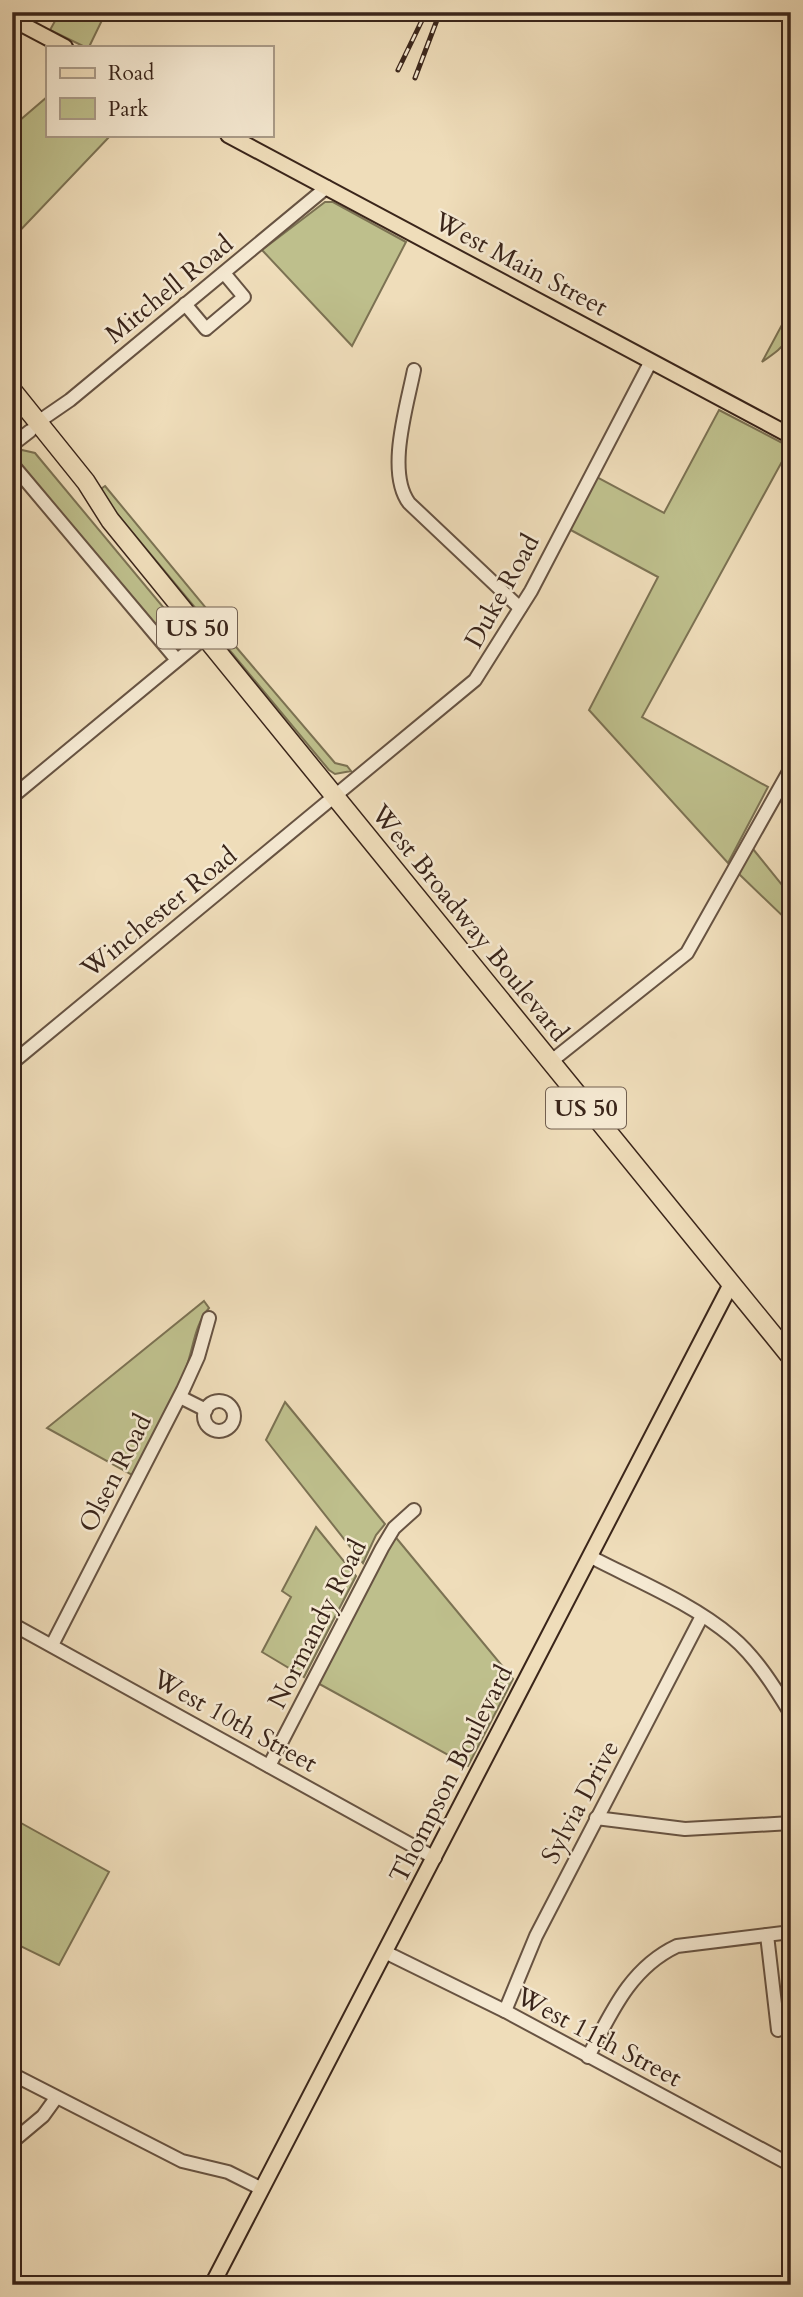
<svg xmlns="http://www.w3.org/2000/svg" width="803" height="2297" font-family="Cardo,serif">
<rect width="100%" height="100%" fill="#efddba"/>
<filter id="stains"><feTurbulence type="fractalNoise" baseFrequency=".00286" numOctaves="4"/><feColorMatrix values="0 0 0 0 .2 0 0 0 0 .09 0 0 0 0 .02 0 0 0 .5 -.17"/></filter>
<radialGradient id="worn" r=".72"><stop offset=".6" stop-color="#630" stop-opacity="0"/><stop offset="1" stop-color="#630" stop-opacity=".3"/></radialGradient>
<g fill="#bebf8c" stroke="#7c7253" stroke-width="2">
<polygon points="60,12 106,12 89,47 85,47 50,30"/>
<polygon points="47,97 47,135 111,135 12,239 12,127"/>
<polygon points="325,202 333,202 406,242 352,346 262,250"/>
<path d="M791,308C791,341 789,343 762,362Z"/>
<polygon points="719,410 790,447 642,717 768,787 728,863 589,710 658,577 567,528 595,476 664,513"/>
<polygon points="22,450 35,453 183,631 180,645 173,648 14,460"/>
<polygon points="105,486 211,614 211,619 202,616 98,491"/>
<polygon points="225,634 335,763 347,766 351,771 335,774 329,770 222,641"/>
<polygon points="753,849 791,896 791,924 738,873"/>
<path d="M204,1301L209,1308C194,1326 194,1346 186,1368C173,1405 150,1440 132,1475L47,1428Z"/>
<polygon points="285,1402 385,1524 376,1535 363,1563 266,1440"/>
<polygon points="316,1527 356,1576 304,1677 262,1652 291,1597 282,1591"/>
<polygon points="393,1534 513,1679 468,1766 314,1681"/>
<polygon points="12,1818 109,1872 59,1965 12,1942"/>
</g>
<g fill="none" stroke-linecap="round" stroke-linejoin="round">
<defs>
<g id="minor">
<polyline points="185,304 206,329 244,297 224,273"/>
<path d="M414,370C407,406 386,472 409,503L520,608"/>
<polyline points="38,422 70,400 327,187"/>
<polyline points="12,445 30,431"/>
<polyline points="12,464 177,660"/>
<polyline points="12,797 227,619"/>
<polyline points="12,1063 475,680 531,591 651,361"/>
<polyline points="549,1063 687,953 791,768"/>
<polyline points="180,1397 206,1410"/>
<circle cx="219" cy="1416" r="15"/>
<path d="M591,1557C637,1581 692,1603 732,1637C756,1657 775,1688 791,1714"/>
<polyline points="12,1624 435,1858"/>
<polyline points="52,1645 183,1390 198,1357 209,1318"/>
<polyline points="269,1766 382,1548 394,1528 414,1510"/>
<polyline points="596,1818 685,1829 791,1823"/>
<polyline points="767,1935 778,2030"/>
<polyline points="385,1952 505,2011 791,2165"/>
<polyline points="505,2011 536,1936 702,1616"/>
<path d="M588,2057C611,2013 630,1968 677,1946L791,1932"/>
<polyline points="12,2074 182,2161 228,2172 262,2189"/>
<polyline points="12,2142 43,2116 56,2098"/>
</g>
<g id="major">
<polyline points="12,19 65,47"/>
<polyline points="228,135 791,436"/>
<polyline points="212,2285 731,1284"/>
</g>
<polyline id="highway" points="12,390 86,482 110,520 791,1357"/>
</defs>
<use href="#minor" stroke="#675342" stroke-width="16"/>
<use href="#major" stroke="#3a251a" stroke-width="18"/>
<use href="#highway" stroke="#3a251a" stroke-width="21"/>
<use href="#minor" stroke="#f5e9d2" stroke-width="12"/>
<use href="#major" stroke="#efddba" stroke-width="14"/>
<use href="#highway" stroke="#efddba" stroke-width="18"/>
<defs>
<g id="rail">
<polyline points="398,70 426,12"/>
<polyline points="415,78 440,12"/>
</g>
</defs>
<use href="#rail" stroke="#3a251a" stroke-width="5"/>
<use href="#rail" stroke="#f5e9d2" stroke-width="2.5" stroke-dasharray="8" stroke-linecap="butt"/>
</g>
<g text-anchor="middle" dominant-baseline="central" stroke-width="5" stroke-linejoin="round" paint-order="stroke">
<g fill="#f5e9d2" stroke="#726051" stroke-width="2">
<rect x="157" y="607.5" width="80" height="41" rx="5"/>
<rect x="546" y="1087.5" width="80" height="41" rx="5"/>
</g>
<g font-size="24" font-weight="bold" fill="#3a251a">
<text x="197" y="628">US 50</text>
<text x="586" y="1108">US 50</text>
</g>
<g font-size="26" fill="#3a251a" stroke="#f5e9d2">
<text transform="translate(521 264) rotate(28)">West Main Street</text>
<text transform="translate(169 289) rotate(-39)">Mitchell Road</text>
<text transform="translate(502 591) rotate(-61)">Duke Road</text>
<text transform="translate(159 912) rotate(-39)">Winchester Road</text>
<text transform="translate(470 923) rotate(51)">West Broadway Boulevard</text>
<text transform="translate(115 1473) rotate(-63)">Olsen Road</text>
<text transform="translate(317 1624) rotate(-63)">Normandy Road</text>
<text transform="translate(235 1721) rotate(29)">West 10th Street</text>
<text transform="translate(451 1774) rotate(-63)">Thompson Boulevard</text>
<text transform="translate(580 1802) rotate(-62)">Sylvia Drive</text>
<text transform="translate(599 2037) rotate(28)">West 11th Street</text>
</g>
</g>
<rect width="803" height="2297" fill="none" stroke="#efddba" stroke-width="42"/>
<rect x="14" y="14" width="775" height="2269" fill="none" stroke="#3a251a" stroke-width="3.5"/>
<rect x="21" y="21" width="761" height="2255" fill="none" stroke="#3a251a" stroke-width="2"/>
<rect x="46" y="46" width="228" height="91" fill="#f5e9d2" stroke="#aa9b88" stroke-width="2"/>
<rect x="60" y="68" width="35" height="10" fill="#efddba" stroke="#aa9b88" stroke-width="2"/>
<text x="108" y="80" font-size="21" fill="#3a251a">Road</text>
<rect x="60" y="98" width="35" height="21" fill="#bebf8c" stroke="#aa9b88" stroke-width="2"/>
<text x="108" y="116" font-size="21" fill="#3a251a">Park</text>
<rect width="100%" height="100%" filter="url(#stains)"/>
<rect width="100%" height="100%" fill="url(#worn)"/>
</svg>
